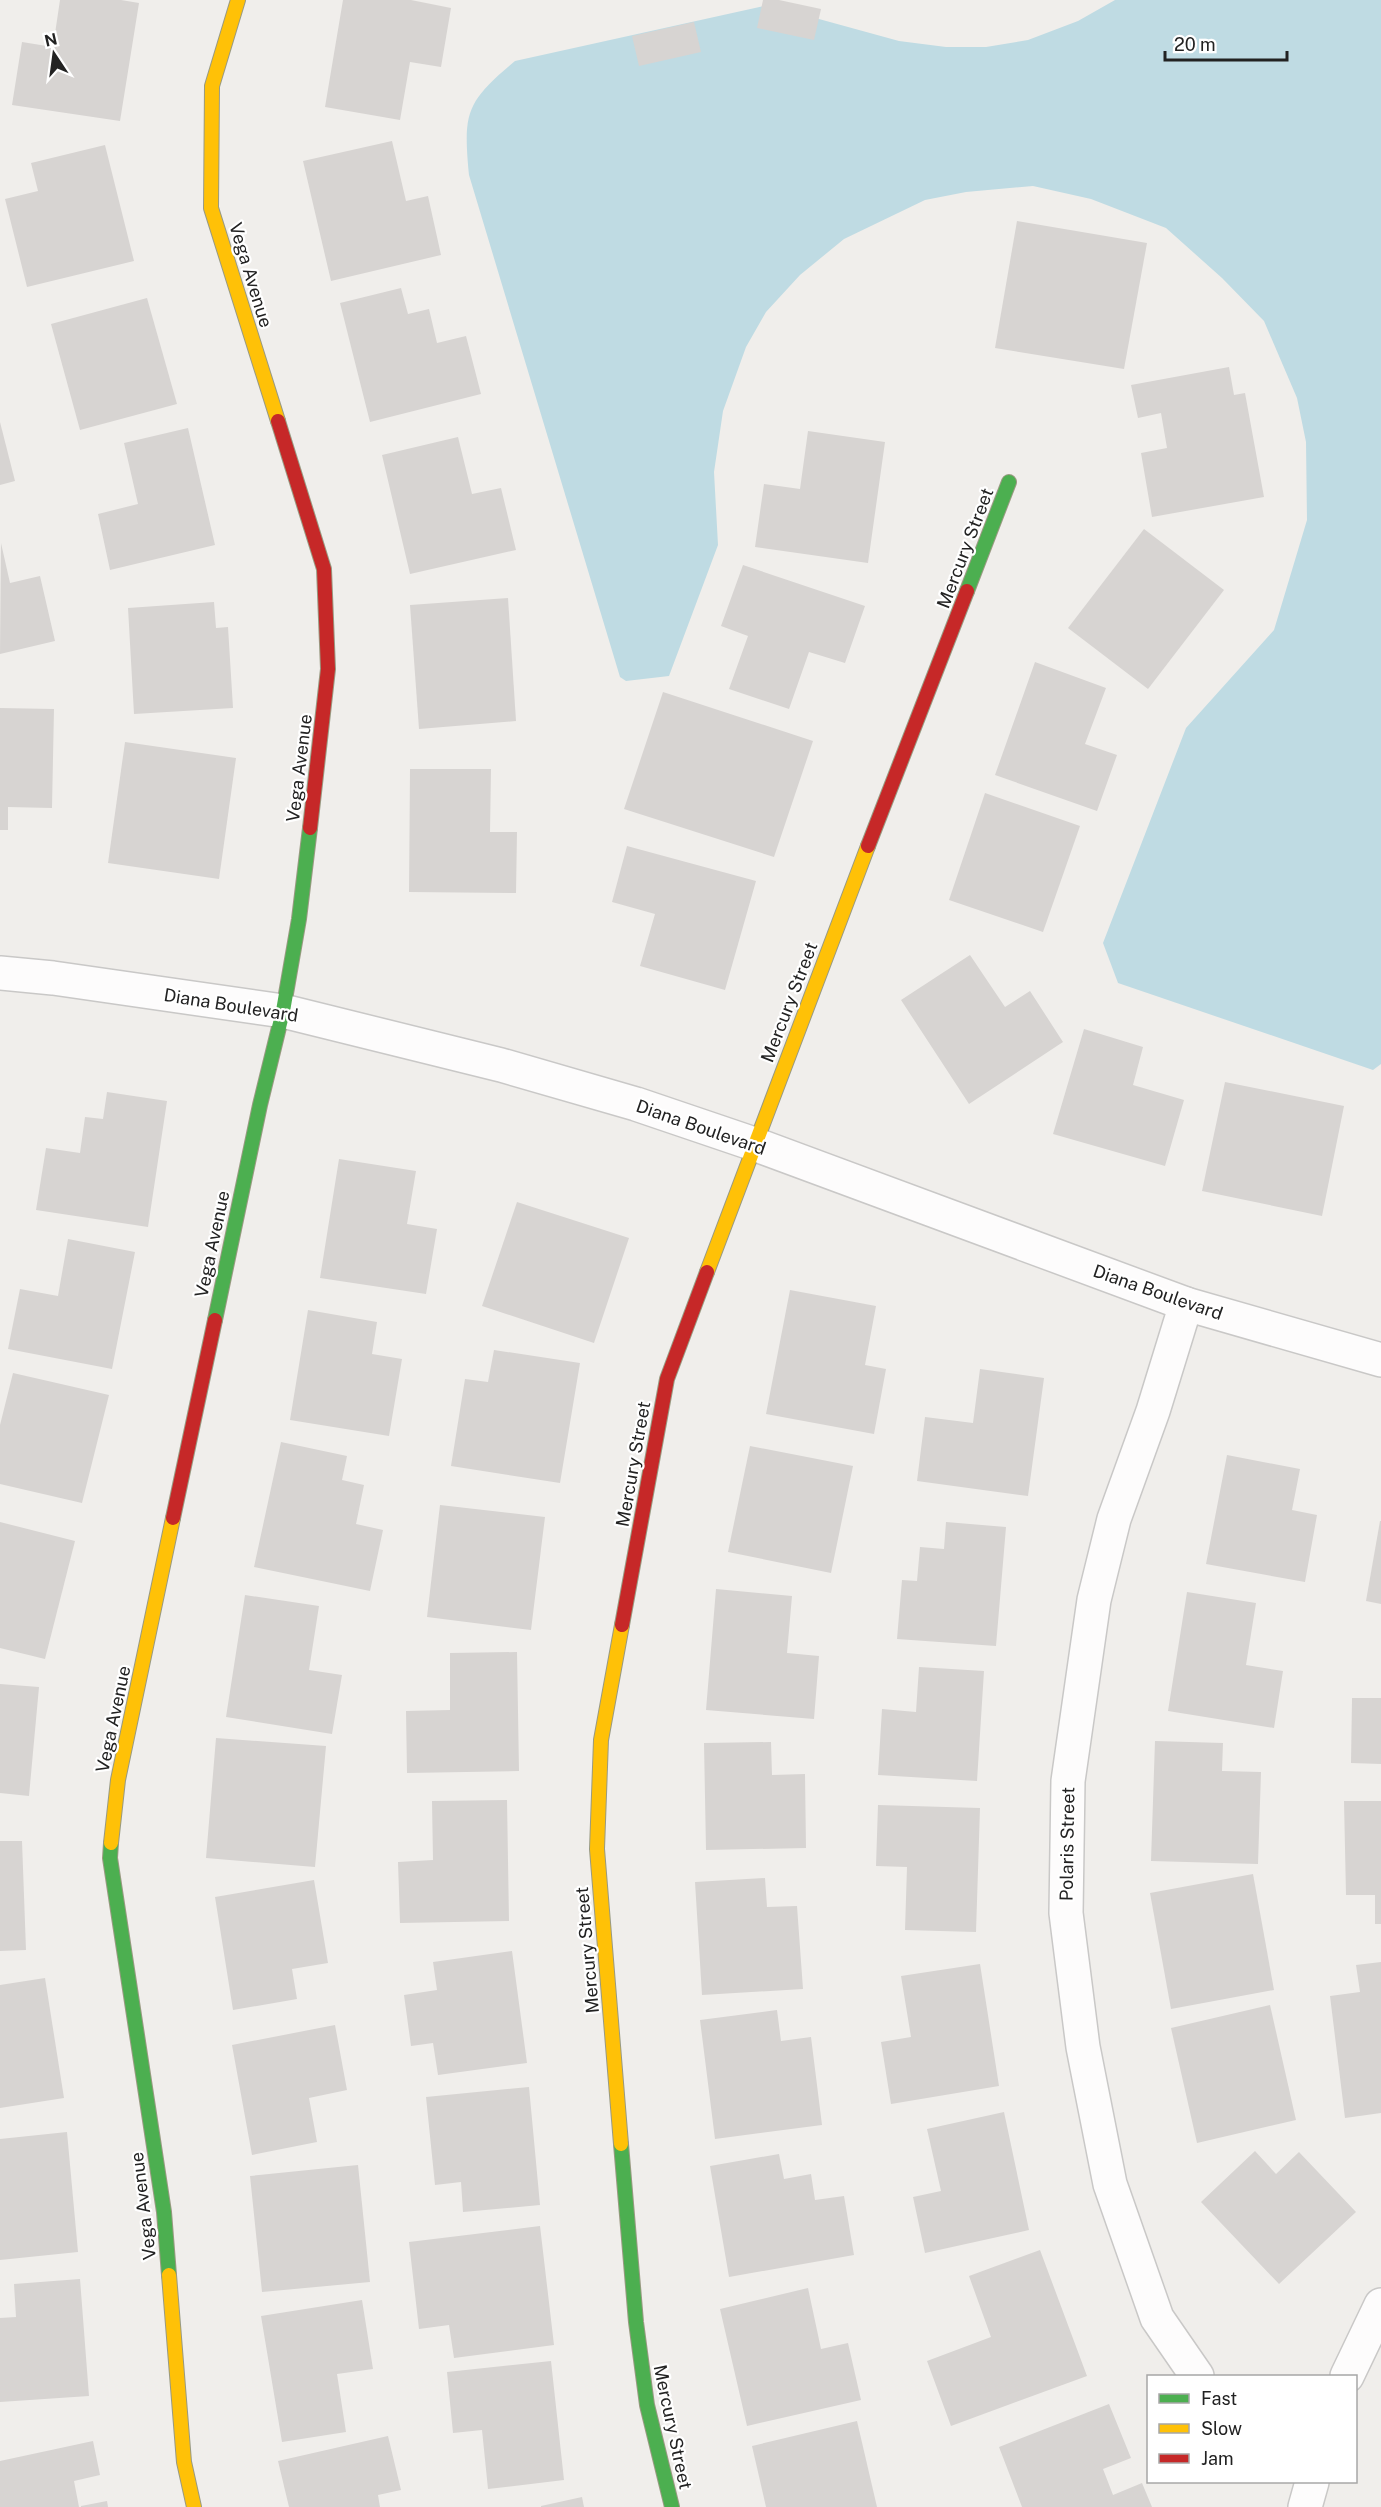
<svg xmlns="http://www.w3.org/2000/svg" width="1381" height="2507" font-family="'Public Sans',sans-serif">
<rect width="100%" height="100%" fill="#f0eeeb"/>
<path fill="#bfdbe3" d="M1115,0H1381V1064L1373,1070L1118,983L1103,943L1186,728L1274,630L1307,520L1306,442L1297,398L1264,321L1222,278L1166,228L1091,199L1033,186L966,192L925,200L844,239L800,275L766,312L746,347L723,411L714,472L718,545L669,676L626,681L620,677L469,175C463,112 466,102 515,61L768,5L899,41L946,47H986L1028,40L1078,21Z"/>
<g fill="#d7d4d2">
<polygon points="60,0 121,0 139,3 120,121 12,105 22,42 53,47"/>
<polygon points="343,0 411,0 451,8 441,67 410,62 400,120 325,107"/>
<polygon points="763,0 779,0 821,9 814,40 757,28"/>
<polygon points="694,22 701,52 639,66 632,36"/>
<polygon points="392,141 406,201 428,196 441,255 331,281 303,161"/>
<polygon points="105,145 134,261 27,287 5,199 38,191 31,163"/>
<polygon points="1017,221 1147,243 1124,369 995,348"/>
<polygon points="401,288 408,314 429,309 437,343 466,336 481,394 370,422 340,303"/>
<polygon points="147,298 177,404 80,430 51,324"/>
<polygon points="1229,367 1234,395 1245,393 1264,497 1152,517 1141,453 1167,448 1161,413 1138,418 1131,385"/>
<polygon points="0,422 15,481 0,485"/>
<polygon points="188,428 215,545 110,570 98,514 138,504 124,443"/>
<polygon points="808,431 885,442 868,563 755,547 764,484 800,489"/>
<polygon points="458,437 472,494 501,488 516,550 410,574 382,455"/>
<polygon points="1144,529 1224,590 1148,689 1068,628"/>
<polygon points="1,543 10,583 40,576 55,641 0,654"/>
<polygon points="743,565 865,606 845,663 809,652 789,709 729,689 748,636 721,626"/>
<polygon points="508,598 516,721 419,729 410,605"/>
<polygon points="214,602 216,628 228,627 233,708 134,714 128,608"/>
<polygon points="1035,662 1106,688 1085,744 1117,755 1097,811 995,775"/>
<polygon points="663,692 813,741 774,857 624,809"/>
<polygon points="0,708 54,709 52,808 8,807 8,830 0,830"/>
<polygon points="125,742 236,758 219,879 108,863"/>
<polygon points="410,769 491,769 490,832 517,832 516,893 409,892"/>
<polygon points="985,793 1080,826 1043,932 949,900"/>
<polygon points="627,846 756,881 725,990 640,966 655,914 612,902"/>
<polygon points="970,955 1005,1007 1030,991 1063,1042 969,1104 901,1000"/>
<polygon points="1084,1029 1143,1047 1133,1085 1184,1100 1165,1166 1053,1134"/>
<polygon points="1225,1082 1344,1106 1322,1216 1202,1191"/>
<polygon points="107,1092 167,1101 148,1227 36,1210 46,1148 80,1153 85,1117 103,1119"/>
<polygon points="339,1159 416,1171 407,1224 437,1229 426,1294 320,1278"/>
<polygon points="517,1202 629,1238 594,1343 482,1306"/>
<polygon points="68,1239 135,1252 112,1369 8,1349 20,1289 58,1296"/>
<polygon points="790,1290 876,1306 865,1365 886,1369 874,1434 766,1414"/>
<polygon points="308,1310 377,1322 372,1354 402,1359 389,1436 290,1420"/>
<polygon points="494,1350 580,1363 560,1483 451,1466 465,1379 488,1382"/>
<polygon points="980,1369 1044,1378 1028,1496 917,1481 925,1417 973,1423"/>
<polygon points="13,1373 109,1395 82,1503 0,1484 0,1425"/>
<polygon points="281,1442 347,1456 342,1480 364,1485 356,1524 383,1530 370,1591 254,1567"/>
<polygon points="750,1446 853,1466 831,1573 728,1552"/>
<polygon points="1227,1455 1300,1469 1292,1510 1317,1515 1305,1582 1206,1564"/>
<polygon points="440,1505 545,1517 531,1630 427,1617"/>
<polygon points="1380,1521 1381,1521 1381,1604 1366,1601"/>
<polygon points="0,1522 75,1541 45,1659 0,1648"/>
<polygon points="946,1522 1006,1527 996,1646 897,1639 902,1580 917,1581 920,1547 944,1549"/>
<polygon points="716,1589 792,1596 787,1653 819,1656 814,1719 706,1710"/>
<polygon points="1187,1592 1256,1603 1246,1665 1283,1671 1274,1728 1168,1711"/>
<polygon points="245,1595 319,1606 309,1670 342,1675 332,1734 226,1717"/>
<polygon points="517,1652 519,1771 407,1773 406,1711 450,1710 450,1653"/>
<polygon points="919,1667 984,1671 977,1781 878,1775 882,1709 916,1712"/>
<polygon points="0,1684 39,1687 29,1796 0,1793"/>
<polygon points="1352,1698 1381,1698 1381,1764 1351,1763"/>
<polygon points="216,1738 326,1746 315,1867 206,1858"/>
<polygon points="1155,1741 1223,1743 1222,1771 1261,1772 1258,1864 1151,1861"/>
<polygon points="771,1742 772,1775 805,1774 806,1848 706,1850 704,1743"/>
<polygon points="507,1800 509,1921 400,1923 398,1862 433,1860 432,1801"/>
<polygon points="1344,1801 1381,1801 1381,1924 1375,1924 1375,1895 1346,1895"/>
<polygon points="878,1805 980,1808 976,1932 905,1930 907,1867 876,1866"/>
<polygon points="0,1841 22,1841 26,1950 0,1951"/>
<polygon points="1253,1874 1274,1990 1171,2009 1150,1893"/>
<polygon points="765,1878 767,1907 797,1906 803,1989 702,1995 695,1882"/>
<polygon points="314,1880 328,1963 292,1969 297,1999 233,2010 215,1897"/>
<polygon points="512,1951 527,2063 438,2075 433,2043 411,2046 404,1995 437,1990 433,1962"/>
<polygon points="1381,1962 1381,2113 1345,2118 1330,1996 1360,1992 1356,1965"/>
<polygon points="980,1964 999,2086 891,2104 881,2042 911,2037 901,1976"/>
<polygon points="45,1978 64,2098 0,2108 0,1985"/>
<polygon points="1270,2005 1296,2120 1197,2143 1171,2028"/>
<polygon points="777,2010 781,2041 811,2037 822,2125 715,2139 700,2020"/>
<polygon points="335,2025 347,2090 309,2098 317,2142 252,2155 232,2045"/>
<polygon points="529,2087 540,2205 463,2212 461,2182 435,2185 426,2097"/>
<polygon points="1004,2112 1029,2230 925,2253 913,2197 941,2191 927,2129"/>
<polygon points="67,2132 78,2252 0,2260 0,2139"/>
<polygon points="1255,2151 1276,2174 1299,2152 1356,2212 1279,2284 1201,2202"/>
<polygon points="779,2154 784,2179 811,2174 815,2200 844,2196 854,2255 729,2277 710,2166"/>
<polygon points="358,2165 370,2282 262,2292 250,2176"/>
<polygon points="540,2226 554,2345 454,2358 449,2325 419,2329 409,2242"/>
<polygon points="1040,2250 1087,2376 951,2426 927,2361 991,2337 969,2276"/>
<polygon points="80,2279 89,2396 0,2402 0,2318 16,2317 14,2284"/>
<polygon points="808,2288 821,2349 848,2343 861,2400 747,2426 720,2309"/>
<polygon points="362,2300 373,2369 337,2374 346,2432 282,2442 261,2316"/>
<polygon points="551,2361 564,2480 488,2489 482,2430 453,2433 447,2372"/>
<polygon points="1109,2404 1131,2458 1103,2469 1113,2495 1142,2483 1152,2507 1022,2507 999,2447"/>
<polygon points="857,2421 877,2507 766,2507 752,2446"/>
<polygon points="388,2436 401,2490 378,2495 380,2507 289,2507 278,2461"/>
<polygon points="93,2441 100,2475 74,2481 79,2507 0,2507 0,2461"/>
<polygon points="582,2497 584,2507 541,2507 541,2506"/>
<polygon points="107,2501 108,2507 81,2507 81,2506"/>
</g>
<g fill="none" stroke-linecap="round" stroke-linejoin="round">
<defs>
<g id="street">
<polyline points="0,973 53,978 283,1011 501,1065 636,1104 754,1144 1186,1304 1381,1360"/>
<polyline points="1186,1304 1153,1411 1114,1519 1094,1600 1068,1781 1066,1913 1083,2047 1110,2184 1157,2318 1197,2376"/>
<polyline points="1347,2376 1381,2305"/>
<polyline points="1305,2507 1312,2482"/>
</g>
<g id="fast">
<polyline points="967,591 1009,482"/>
<polyline points="215,1320 260,1105 283,1011 299,919 310,828"/>
<polyline points="111,1843 110,1858 164,2212 169,2275"/>
<polyline points="621,2144 636,2322 647,2405 672,2507"/>
</g>
<g id="slow">
<polyline points="238,0 212,86 211,208 278,421"/>
<polyline points="707,1272 868,846"/>
<polyline points="111,1843 118,1780 173,1518"/>
<polyline points="621,2144 597,1849 601,1740 622,1625"/>
<polyline points="169,2275 184,2462 194,2507"/>
</g>
<g id="jam">
<polyline points="278,421 324,569 328,669 310,828"/>
<polyline points="868,846 967,591"/>
<polyline points="173,1518 215,1320"/>
<polyline points="622,1625 667,1379 707,1272"/>
</g>
</defs>
<use href="#street" stroke="#c9c8c7" stroke-width="36"/>
<use href="#fast" stroke="#999a82" stroke-width="16"/>
<use href="#slow" stroke="#999a82" stroke-width="16"/>
<use href="#jam" stroke="#999a82" stroke-width="16"/>
<use href="#street" stroke="#fdfcfc" stroke-width="33"/>
<use href="#fast" stroke="#4caf50" stroke-width="14"/>
<use href="#slow" stroke="#ffc107" stroke-width="14"/>
<use href="#jam" stroke="#c62828" stroke-width="14"/>
</g>
<g text-anchor="middle" dominant-baseline="central" stroke-width="4.5" stroke-linejoin="round" paint-order="stroke">
<g font-size="18" fill="#222" stroke="#fff">
<text transform="translate(251 275) rotate(73)">Vega Avenue</text>
<text transform="translate(965 548) rotate(-69)">Mercury Street</text>
<text transform="translate(299 768) rotate(-83)">Vega Avenue</text>
<text transform="translate(789 1002) rotate(-69)">Mercury Street</text>
<text transform="translate(231 1005) rotate(9)">Diana Boulevard</text>
<text transform="translate(701 1127) rotate(19)">Diana Boulevard</text>
<text transform="translate(212 1244) rotate(-78)">Vega Avenue</text>
<text transform="translate(1158 1292) rotate(19)">Diana Boulevard</text>
<text transform="translate(633 1464) rotate(-80)">Mercury Street</text>
<text transform="translate(113 1719) rotate(-78)">Vega Avenue</text>
<text transform="translate(1067 1844) rotate(-89)">Polaris Street</text>
<text transform="translate(587 1950) rotate(-95)">Mercury Street</text>
<text transform="translate(143 2206) rotate(-97)">Vega Avenue</text>
<text transform="translate(673 2427) rotate(78)">Mercury Street</text>
</g>
</g>
<rect x="1147" y="2375" width="210" height="108" fill="#ffffff" stroke="#a7a7a7" stroke-width="1.5"/>
<rect x="1159" y="2394" width="30" height="9" fill="#4caf50" stroke="#a7a7a7" stroke-width="1.5"/>
<text x="1201" y="2405" font-size="18" fill="#222222">Fast</text>
<rect x="1159" y="2424" width="30" height="9" fill="#ffc107" stroke="#a7a7a7" stroke-width="1.5"/>
<text x="1201" y="2435" font-size="18" fill="#222222">Slow</text>
<rect x="1159" y="2454" width="30" height="9" fill="#c62828" stroke="#a7a7a7" stroke-width="1.5"/>
<text x="1201" y="2465" font-size="18" fill="#222222">Jam</text>
<g transform="translate(54 54) rotate(347)" stroke="#ffffff" stroke-width="4.5" paint-order="stroke">
<path d="M0-4.5L10 22L0 15L-10 22Z" fill="#222222"/>
<text y="-9" font-size="16" font-weight="bold" text-anchor="middle" fill="#222222">N</text>
</g>
<path d="M1165 51v9h122v-9" fill="none" stroke="#222222" stroke-width="3"/>
<text x="1174" y="51" font-size="18" fill="#222222" stroke="#ffffff" stroke-width="4.5" paint-order="stroke">20 m</text>
</svg>
